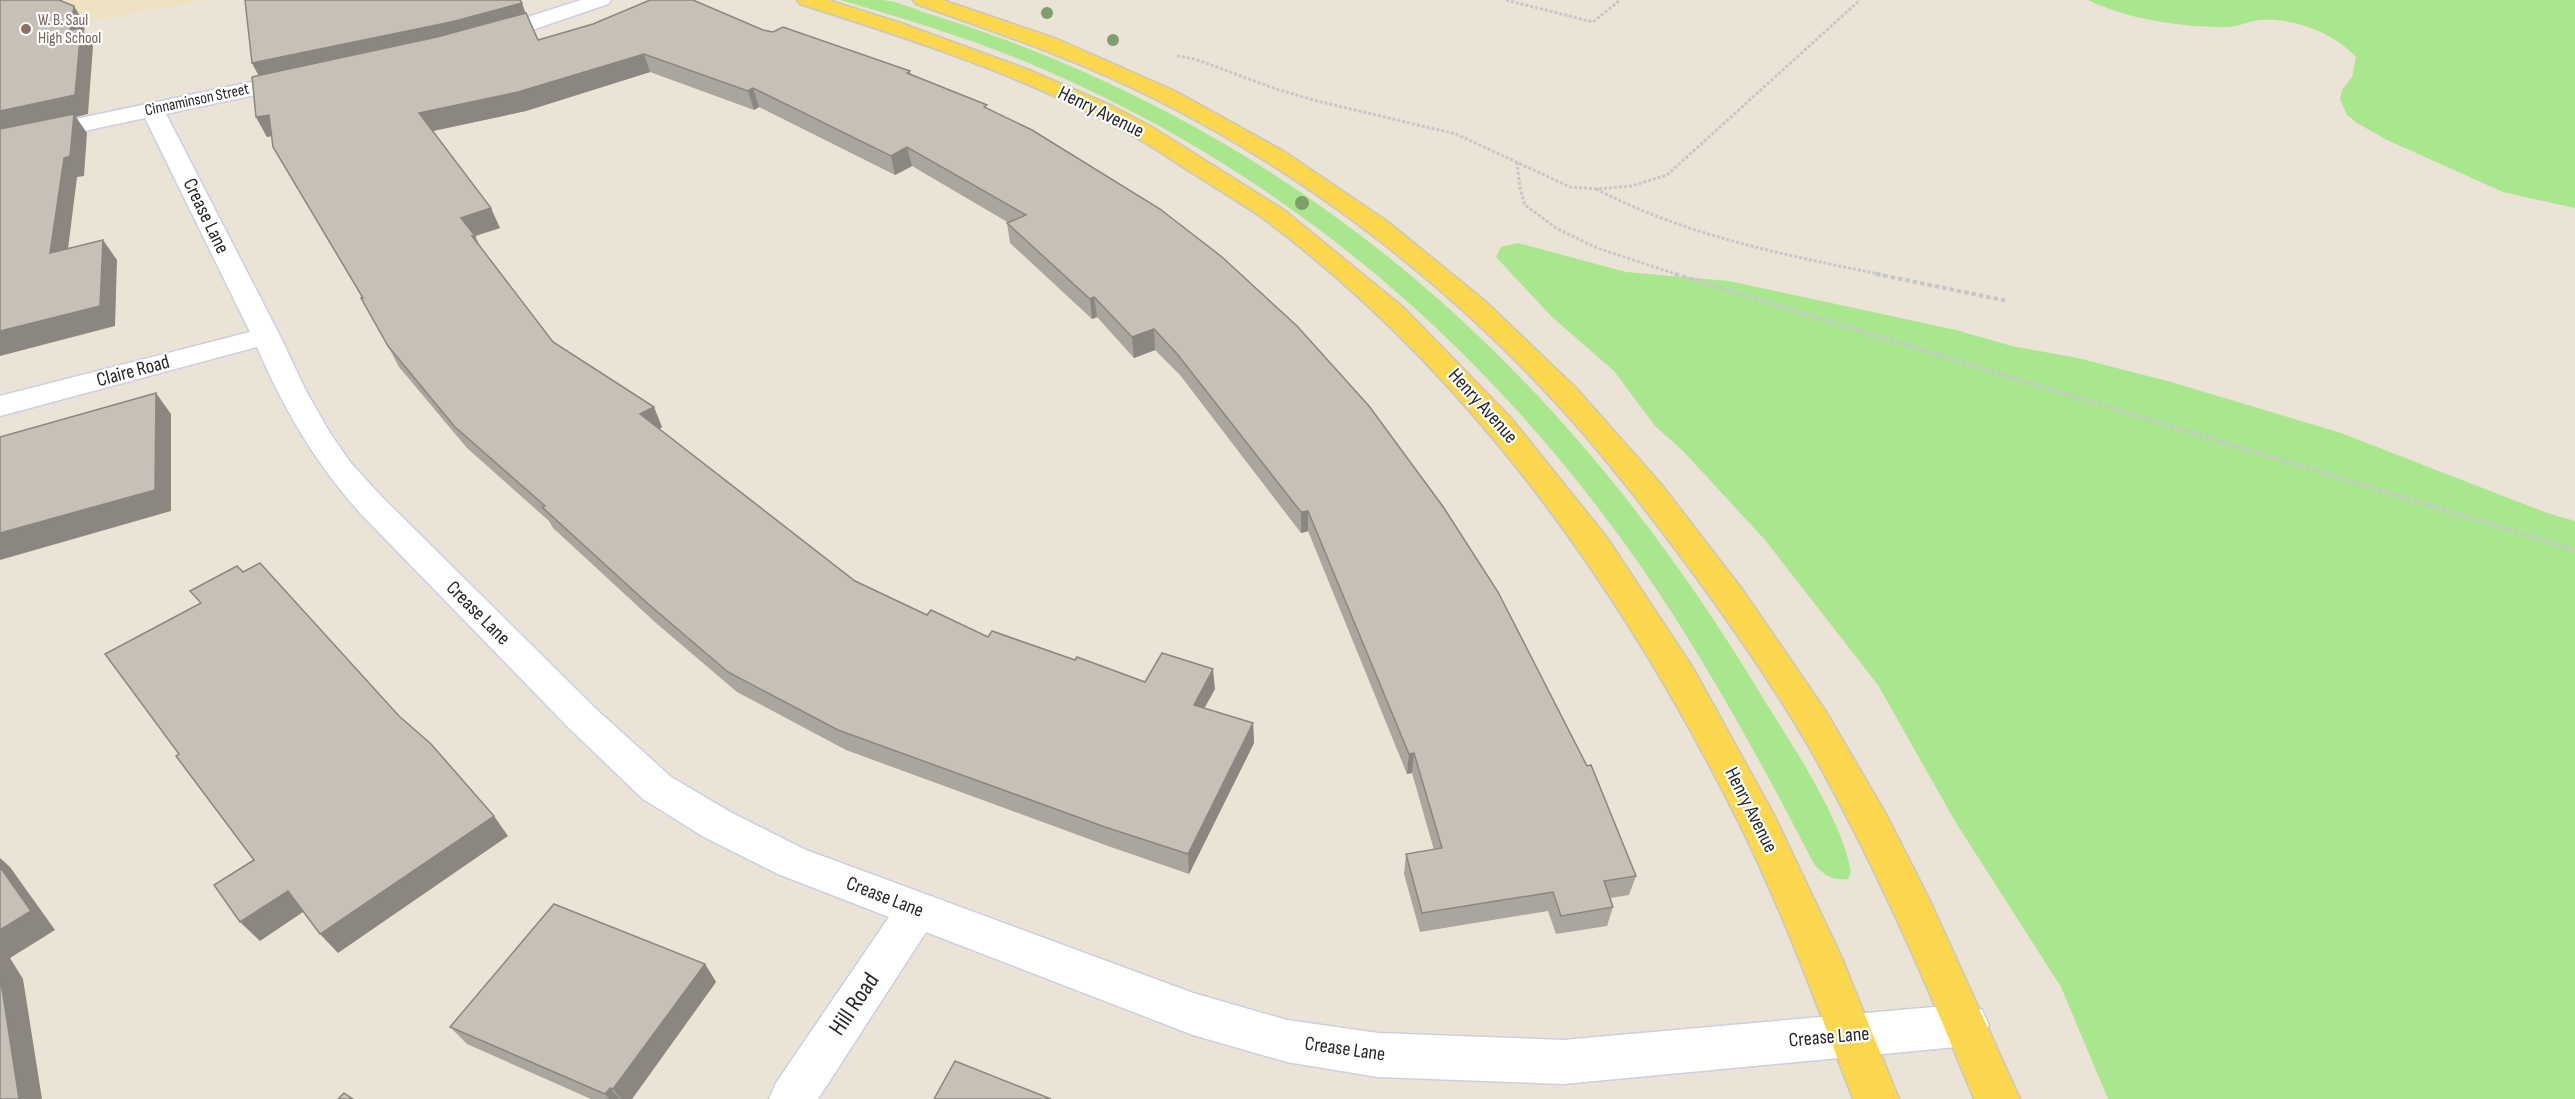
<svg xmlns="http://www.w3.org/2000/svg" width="2575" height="1099" font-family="'Sofia Sans Condensed',sans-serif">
<rect width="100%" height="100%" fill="#ebe3d6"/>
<polygon fill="#efe2c3" points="0,0 203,0 0,38"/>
<g fill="#a9e78e">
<path d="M840,0C854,0 869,0 882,0C898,1 914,9 929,14C972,27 1013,42 1054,59C1366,189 1591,411 1763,698C1792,745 1842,819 1851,872L1848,879C1832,881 1824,875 1814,864C1770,779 1725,696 1674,616C1519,375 1310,185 1045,70C979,41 909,20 840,0Z"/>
<path d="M2088,0H2575V208L2503,192L2387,140L2357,123L2347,115L2340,99L2342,90L2352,77L2356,57C2334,33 2293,17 2260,20C2247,21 2237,28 2224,27C2180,27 2127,19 2088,0Z"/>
<polygon points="1518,243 1626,272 1729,281 1956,330 2012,346 2078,358 2171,382 2341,433 2547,513 2575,521 2575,1099 2108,1099 2061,987 1956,823 1878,685 1765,540 1683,451 1655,426 1614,371 1551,316 1496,257 1501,247"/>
</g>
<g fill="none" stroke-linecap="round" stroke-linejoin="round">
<defs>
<g id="minor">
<polygon points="581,0 611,0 608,4 497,42 489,43 481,42 478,37 481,32"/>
<path d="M298,72L306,74L309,79L306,84L166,114L280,336L305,389L330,433L350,462L381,496L595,708L671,777L732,813L806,850L1193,993L1287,1020L1378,1033L1563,1040L1967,1004L1982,1010L1989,1025L1982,1040L1967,1046L1563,1084L1378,1077L1287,1062L1193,1035L926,932L818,1099H769L776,1083L889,917L778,874L704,837L643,799L569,728L359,512C313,459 285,411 257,347L0,416V396L250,332L145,118L0,149V135Z"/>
</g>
<g id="primary">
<path d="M797,0H828L901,23L1029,70L1112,106L1152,127L1284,210L1404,308L1511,418L1608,539L1693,668L1774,815L1841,956L1899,1099H1853C1817,1005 1782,909 1737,819C1623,591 1473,377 1268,222C1245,205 1218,190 1194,174C1174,162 1154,147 1133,136C1029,77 913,40 800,4Z"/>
<path d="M913,0H943L1057,39L1175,91L1285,152L1388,222L1485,301L1576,388L1661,484L1742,589L1825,710L1886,814L1931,903L2020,1099H1974C1925,979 1873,860 1809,747C1773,685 1732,626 1690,569C1647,511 1604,455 1555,402C1443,280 1307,176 1159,101C1081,61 998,33 916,4Z"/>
</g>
</defs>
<use href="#minor" stroke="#cccfe2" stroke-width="3"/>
<use href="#primary" stroke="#c7c7c7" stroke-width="3"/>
<g stroke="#c7c7c7" stroke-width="3" stroke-dasharray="3 2" stroke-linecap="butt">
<polyline points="1506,0 1593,22 1620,0"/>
<polyline points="1177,56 1195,59 1276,89 1317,101 1456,134 1570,187 1596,189 1632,186 1667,175 1860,0"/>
<polyline points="1517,162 1520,188 1525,205 1556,228 1597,248 1679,275"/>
<path d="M1596,189C1687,236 1784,255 1884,275"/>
</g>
<g stroke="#c7c7c7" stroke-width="4" stroke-dasharray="4.5 3" stroke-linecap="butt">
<polyline points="1675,274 2575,550"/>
<polyline points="1876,274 2008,301"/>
</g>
<use href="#minor" fill="#fff" fill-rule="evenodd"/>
<use href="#primary" fill="#fad74c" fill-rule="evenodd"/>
</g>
<g fill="#7c9f6b">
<circle cx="1047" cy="13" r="6"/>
<circle cx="1113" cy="40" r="6"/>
<circle cx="1302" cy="203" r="7"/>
</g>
<g fill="#aaa59d">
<polygon points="526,13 538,40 763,30 910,71 911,74 987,109 1636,876 1629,895 1610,898 1613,907 1607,926 1556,934 1548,911 1420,932 1404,874 1406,854 1434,850 1412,773 1407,774 1308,531 1301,533 1180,375 1155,350 1134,358 1097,317 1092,319 1010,243 1007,223 1009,223 912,166 895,175 759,107 754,110 650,72 526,111 433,131 500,228 475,236 480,246 553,342 662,427 660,429 855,581 927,615 988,637 1075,660 1145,682 1215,689 1204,708 1253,723 1254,743 1189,874 1108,846 846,750 737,692 656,623 553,528 549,521 467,448 399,367 388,346 363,298 272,136 267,137 256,117 259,76 252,63"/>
<polygon points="705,964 716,982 632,1099 591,1099 467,1044 450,1027"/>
</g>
<g fill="#8b867f">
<polygon points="522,3 527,17 260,78 252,63"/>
<polygon points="74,6 85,24 84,32 93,46 88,114 76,117 87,133 84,176 77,177 65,273 50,253 0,133 0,111 70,30"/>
<polygon points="644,54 650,72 526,111 428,132 419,113"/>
<polygon points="753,88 759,107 754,110 748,91"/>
<polygon points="269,115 280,134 267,137 256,117"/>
<polygon points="907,147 912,166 895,175 891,156"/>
<polygon points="491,208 500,228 475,236 484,256 461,218"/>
<polygon points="103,240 117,260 115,326 0,356 0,331"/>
<polygon points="1094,297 1097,317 1092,319 1090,299"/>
<polygon points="1154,329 1155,350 1134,358 1132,337"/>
<polygon points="156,393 171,414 171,511 0,560 0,533"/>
<polygon points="654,407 662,427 649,435 640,414"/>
<polygon points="1308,511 1308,531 1301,533 1301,512"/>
<polygon points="1213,669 1215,689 1195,725 1194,705"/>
<polygon points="1253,723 1254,743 1189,874 1188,854"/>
<polygon points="1414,753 1412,773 1407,774 1409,754"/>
<polygon points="494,816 508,836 338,953 320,934"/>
<polygon points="0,858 10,867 55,930 10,958 23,979 42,1099 19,1099 0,975"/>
<polygon points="288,891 306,910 260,941 240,922"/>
<polygon points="705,964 716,982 632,1099 621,1099 613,1089"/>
<polygon points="610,1088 620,1099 609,1099 605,1094"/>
</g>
<g fill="#c6c0b6" stroke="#8b867f" stroke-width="1.5">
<polygon points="0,0 59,0 74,6 70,30 81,28 75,95 0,111"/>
<polygon points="245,0 520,0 522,3 451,22 252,63"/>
<polygon points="650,0 693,0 763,30 773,32 783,27 910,71 907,73 987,105 984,107 1032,130 1160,209 1222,257 1297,326 1369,406 1444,508 1498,592 1587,766 1591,765 1636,876 1604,881 1613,907 1561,916 1553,892 1422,913 1406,854 1442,848 1414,753 1409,754 1308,511 1301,512 1178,355 1154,329 1132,337 1094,297 1090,299 1007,223 1026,215 907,147 891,156 753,88 748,91 644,54 518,92 419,113 491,208 461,218 475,236 472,236 553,342 654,407 640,414 855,581 927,615 931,610 988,637 992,631 1075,660 1077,657 1145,682 1162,653 1213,669 1194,705 1253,723 1188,854 1105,827 838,730 728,672 646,602 542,507 545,506 455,427 388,346 361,298 363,298 273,147 269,115 256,117 252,77 437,37 526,13 538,40 593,24"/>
<polygon points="74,114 70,156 64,158 50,253 103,240 100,306 0,331 0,129"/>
<polygon points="156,393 155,490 0,533 0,437"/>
<polygon points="260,563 399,716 431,744 494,816 320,934 288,891 240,922 214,885 254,860 176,756 179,754 105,654 201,603 190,591 237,566 243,572"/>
<polygon points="0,867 31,911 0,930"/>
<polygon points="554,904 705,964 613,1089 610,1088 605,1094 450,1027"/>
<polygon points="0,975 19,1099 0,1099"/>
<polygon points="955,1061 1051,1099 934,1099"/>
<polygon points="344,1093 353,1099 338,1099"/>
</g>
<circle fill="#8d6e63" stroke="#fff" stroke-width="2" cx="26" cy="29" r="6"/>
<g text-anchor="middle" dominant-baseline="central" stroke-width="4.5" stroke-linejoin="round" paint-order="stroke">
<g font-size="16" fill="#785e54" stroke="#fff" text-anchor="start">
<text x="38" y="20">W. B. Saul<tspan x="38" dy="18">High School</tspan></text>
</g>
<g font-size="16" fill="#272727" stroke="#fff">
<text transform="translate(197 100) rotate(-12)">Cinnaminson Street</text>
</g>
<g font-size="20" fill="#272727" stroke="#fff">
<text transform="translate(1101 112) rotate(26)">Henry Avenue</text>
<text transform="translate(206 216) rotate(64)">Crease Lane</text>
<text transform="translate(133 371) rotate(-15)">Claire Road</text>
<text transform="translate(1483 406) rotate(48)">Henry Avenue</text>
<text transform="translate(478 613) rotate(45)">Crease Lane</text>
<text transform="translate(1751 810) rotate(63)">Henry Avenue</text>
<text transform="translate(885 897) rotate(21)">Crease Lane</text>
<text transform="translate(1829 1037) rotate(-5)">Crease Lane</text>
<text transform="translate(1345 1049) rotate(8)">Crease Lane</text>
</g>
<g font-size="24" fill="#272727" stroke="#fff">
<text transform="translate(854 1004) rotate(-56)">Hill Road</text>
</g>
</g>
</svg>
